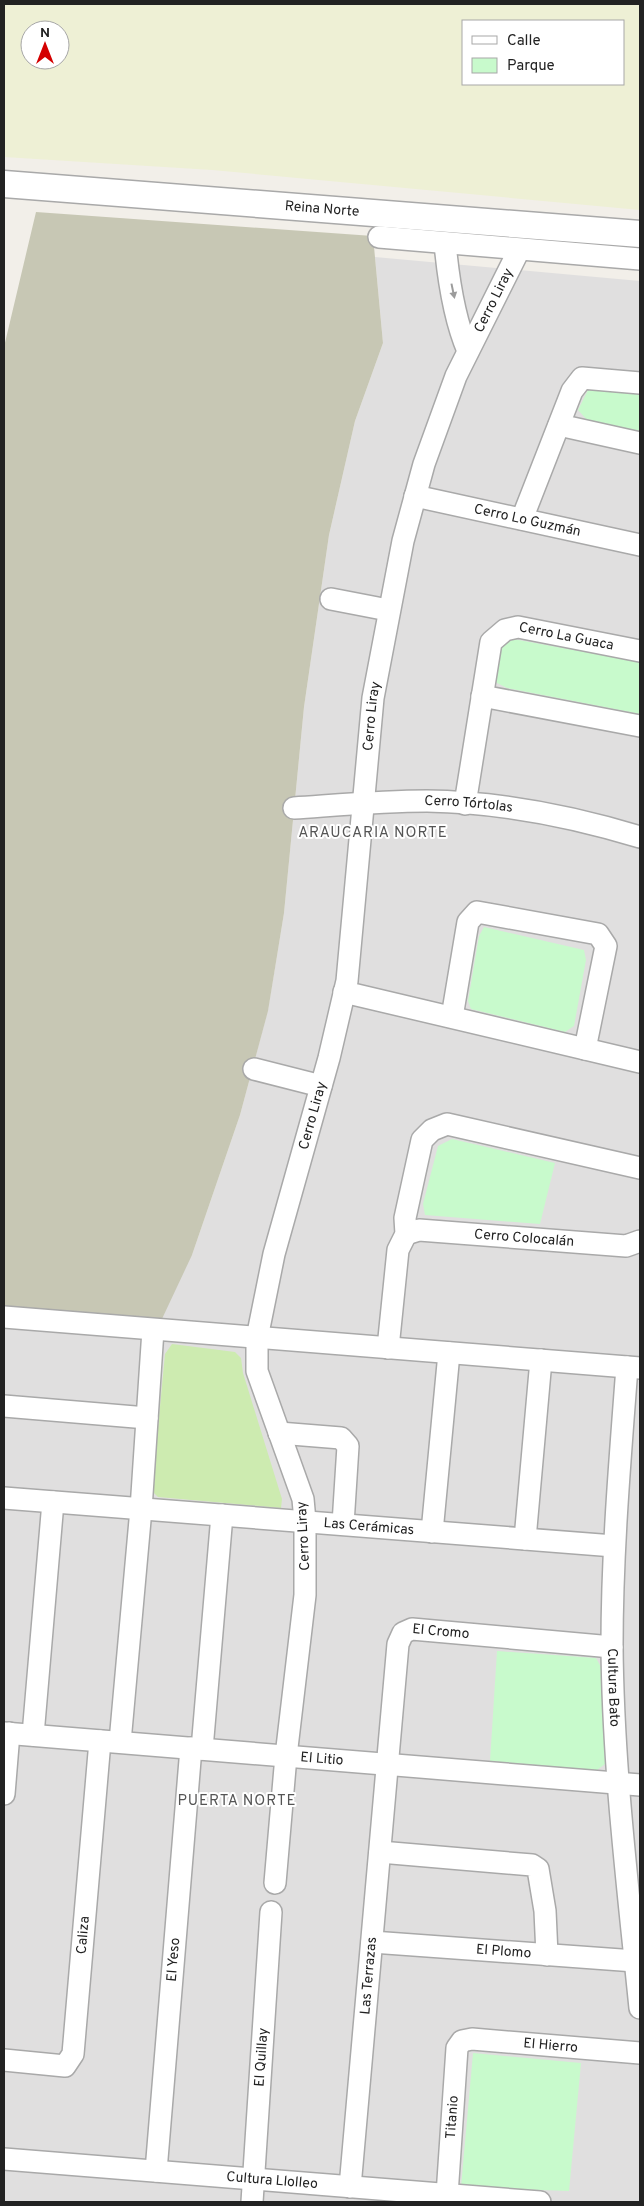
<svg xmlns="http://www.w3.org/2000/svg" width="644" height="2206" font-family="Overpass,sans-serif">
<rect width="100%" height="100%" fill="#f2efe9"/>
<polygon fill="#e0dfdf" points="375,257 640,281 640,2202 4,2202 4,1307 192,1255 240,1115 268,1010 284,913 304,707 329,535 355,421 383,343"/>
<polygon fill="#c7c7b4" points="36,212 373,236 383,343 355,421 329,535 304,707 284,913 268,1011 240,1115 192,1255 161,1321 4,1307 4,347"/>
<path fill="#eef0d5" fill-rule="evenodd" d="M4,4H640V210L212,170L4,157ZM463,21H623V84H463ZM30,30H60V60H30Z"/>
<polygon fill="#cdebb0" points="172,1344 235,1352 241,1358 243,1373 282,1499 281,1508 158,1497 152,1491 165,1354"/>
<g fill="#c8facc">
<polygon points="598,388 640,392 640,431 587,420 578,410 588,390"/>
<polygon points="513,639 640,662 640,714 507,688 495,682 499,649"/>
<polygon points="484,927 584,950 586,960 574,1026 565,1032 471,1009 468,1001 479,936"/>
<polygon points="452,1139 555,1163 540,1224 425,1215 423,1204 438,1146"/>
<polygon points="497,1651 596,1658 601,1667 605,1764 597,1770 490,1761"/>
<polygon points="473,2053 581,2063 569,2191 461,2187"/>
</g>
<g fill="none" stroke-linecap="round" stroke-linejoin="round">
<defs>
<g id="minor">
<polyline points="379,237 640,259"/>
<path d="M445,243C448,276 455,321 468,351"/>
<polyline points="559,425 640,443"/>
<path id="s1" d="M415,496L640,545"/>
<polyline points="522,519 572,391 582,378 640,383"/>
<polyline points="331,599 388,610"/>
<polyline points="482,696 640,726"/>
<path id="s2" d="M465,804L491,642L505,630L518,627L640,651"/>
<path id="s3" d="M294,808C339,805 383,801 427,801C500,802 571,816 640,837"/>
<polyline points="344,992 640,1062"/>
<polyline points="452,1017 468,922 477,912 598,934 606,946 585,1049"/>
<polyline points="254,1069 321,1086"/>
<path id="s4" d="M406,1234L419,1230L626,1246L640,1241"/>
<polyline points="4,1317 640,1368"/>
<polyline points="388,1348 398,1250 406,1234 405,1218 422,1140 432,1130 447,1124 640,1168"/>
<path id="s5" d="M627,1367C620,1460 612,1553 612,1646C613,1767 628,1888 640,2008"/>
<polyline points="4,1406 147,1418"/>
<polyline points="279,1433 341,1438 348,1446 343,1524"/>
<path id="s6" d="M4,1498L614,1546"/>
<polyline points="432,1532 449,1353"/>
<polyline points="525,1539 541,1360"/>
<path id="s7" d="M4,1733L640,1785"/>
<polyline points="33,1735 53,1502"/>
<polyline points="120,1742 141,1509 153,1330"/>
<polyline points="202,1749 222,1515"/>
<polyline points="4,1794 9,1733"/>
<polyline points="380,1852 532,1865 538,1869 545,1911 547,1955"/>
<path id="s8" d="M275,1883L286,1756L305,1595V1521L303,1499L257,1371V1338L274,1254L329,1058L347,981L373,698L403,541L424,464L456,376L519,250"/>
<path id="s9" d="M372,1942L635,1961"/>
<path id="s10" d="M4,2060L65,2066L73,2054L100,1741"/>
<path id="s11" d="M4,2159L540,2202"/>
<path id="s12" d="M156,2171L191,1748"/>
<path id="s13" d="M350,2187L398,1644L403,1633L412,1629L612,1647"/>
<path id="s14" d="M447,2195L457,2048L462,2041L472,2039L640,2053"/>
<path id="s15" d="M252,2202L271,1912"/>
</g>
<g id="tertiary">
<path id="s16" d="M4,184L640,234"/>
</g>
</defs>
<use href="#minor" stroke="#a9a9a9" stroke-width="24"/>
<use href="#tertiary" stroke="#a9a9a9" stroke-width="29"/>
<use href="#minor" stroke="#fff" stroke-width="21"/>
<use href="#tertiary" stroke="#fff" stroke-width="26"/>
</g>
<defs><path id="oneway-solid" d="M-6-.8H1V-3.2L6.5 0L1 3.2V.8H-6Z" transform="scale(1.25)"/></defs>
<use fill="#9c9c9c" href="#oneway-solid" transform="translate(453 291) rotate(78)"/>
<g text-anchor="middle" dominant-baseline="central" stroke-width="4" stroke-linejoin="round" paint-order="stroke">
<g font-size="14" fill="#222" stroke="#fff">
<text stroke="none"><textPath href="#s16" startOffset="319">Reina Norte</textPath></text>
<text stroke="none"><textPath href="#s8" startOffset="1625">Cerro Liray</textPath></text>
<text stroke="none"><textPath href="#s1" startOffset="115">Cerro Lo Guzmán</textPath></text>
<text stroke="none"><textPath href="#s2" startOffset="245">Cerro La Guaca</textPath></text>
<text stroke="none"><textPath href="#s8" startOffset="1189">Cerro Liray</textPath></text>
<text stroke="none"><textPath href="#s3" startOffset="175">Cerro Tórtolas</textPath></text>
<text stroke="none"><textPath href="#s8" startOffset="784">Cerro Liray</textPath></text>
<text stroke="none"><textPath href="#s4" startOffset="119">Cerro Colocalán</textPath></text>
<text stroke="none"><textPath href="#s6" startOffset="366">Las Cerámicas</textPath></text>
<text transform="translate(304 1536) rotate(-93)">Cerro Liray</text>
<text stroke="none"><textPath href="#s13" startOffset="596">El Cromo</textPath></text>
<text stroke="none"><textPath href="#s5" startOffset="321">Cultura Bato</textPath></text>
<text stroke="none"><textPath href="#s7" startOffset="319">El Litio</textPath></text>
<text stroke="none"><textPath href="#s10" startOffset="195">Caliza</textPath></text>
<text stroke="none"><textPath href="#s9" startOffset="132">El Plomo</textPath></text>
<text stroke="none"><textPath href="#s12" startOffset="212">El Yeso</textPath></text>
<text stroke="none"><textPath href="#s13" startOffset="212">Las Terrazas</textPath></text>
<text stroke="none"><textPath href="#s14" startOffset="245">El Hierro</textPath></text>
<text stroke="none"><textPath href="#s15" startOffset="145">El Quillay</textPath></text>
<text stroke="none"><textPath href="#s14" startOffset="78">Titanio</textPath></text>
<text stroke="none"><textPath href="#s11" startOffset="269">Cultura Llolleo</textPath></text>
</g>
<g font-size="15" letter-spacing="1" fill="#555" stroke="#fff">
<text x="373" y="833">ARAUCARIA NORTE</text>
<text x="237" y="1801">PUERTA NORTE</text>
</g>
</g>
<rect width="644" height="2206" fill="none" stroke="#222222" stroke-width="10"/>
<rect x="462" y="20" width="162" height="65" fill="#ffffff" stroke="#a7a7a7"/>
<rect x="472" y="36" width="25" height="8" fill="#ffffff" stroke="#a7a7a7"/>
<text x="507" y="45" font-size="15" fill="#222222">Calle</text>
<rect x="472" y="58" width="25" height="15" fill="#c8facc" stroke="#a7a7a7"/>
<text x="507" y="70" font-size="15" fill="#222222">Parque</text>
<g transform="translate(45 45)"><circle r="24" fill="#ffffff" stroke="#a7a7a7"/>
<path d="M0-4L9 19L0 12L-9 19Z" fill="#d40000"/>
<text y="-8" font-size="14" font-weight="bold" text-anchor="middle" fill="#222222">N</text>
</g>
</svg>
